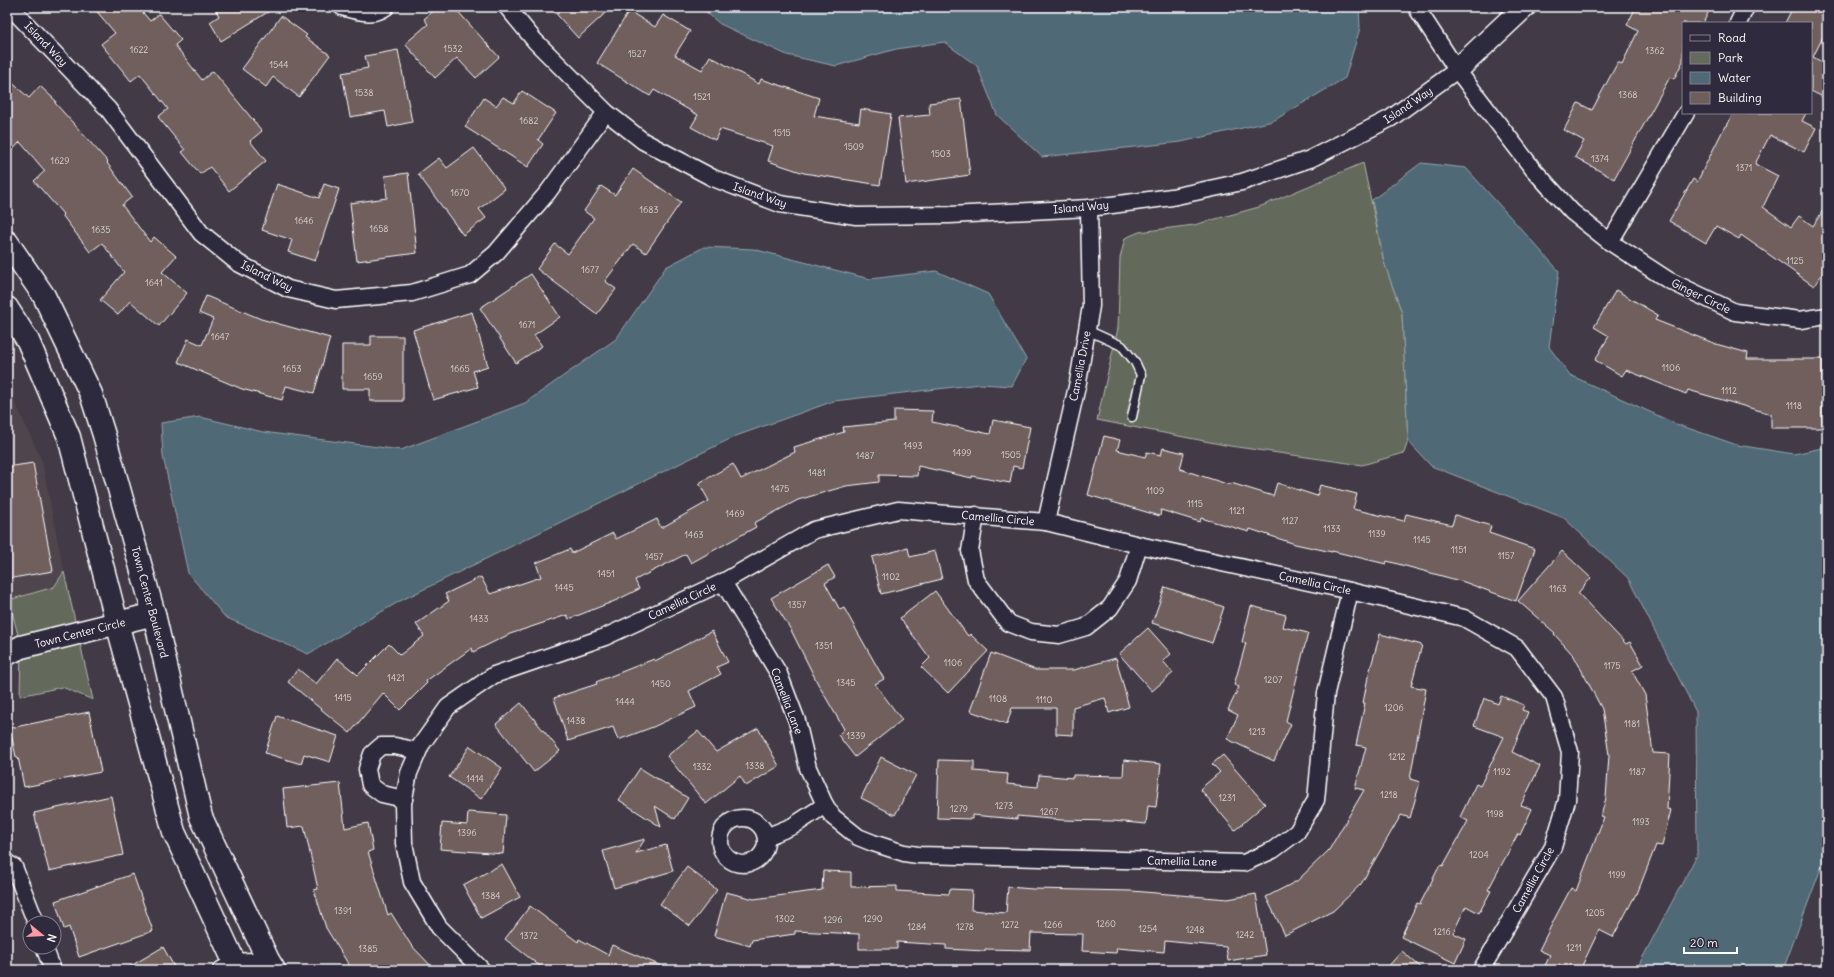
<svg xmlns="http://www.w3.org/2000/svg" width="1834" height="977" font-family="Delius,sans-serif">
<rect width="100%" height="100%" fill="#423a46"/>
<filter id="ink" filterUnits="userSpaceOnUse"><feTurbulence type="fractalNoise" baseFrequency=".025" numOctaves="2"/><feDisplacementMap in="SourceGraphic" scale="8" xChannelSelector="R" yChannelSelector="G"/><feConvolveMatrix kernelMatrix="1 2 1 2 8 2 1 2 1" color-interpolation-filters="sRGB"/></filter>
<g filter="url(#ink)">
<polygon fill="#50454d" points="7,385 42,461 64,572 54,587 7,600"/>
<g fill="#646a5c" stroke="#b2b4ae">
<polygon points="1363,163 1384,262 1402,313 1408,441 1404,453 1362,465 1230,446 1097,420 1118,328 1120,258 1125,238 1139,232 1194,225 1259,207"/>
<polygon points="64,572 93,700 62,687 20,696 21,647 9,600 54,587"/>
</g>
<g fill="#4f6977" stroke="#95a5ad">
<polygon points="700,7 1359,7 1360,28 1345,78 1273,121 1181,142 1042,157 997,115 977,66 944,42 896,49 836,66 787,55 720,24"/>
<polygon points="1421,163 1466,168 1559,271 1549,347 1570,375 1676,424 1737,445 1794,454 1827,447 1827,852 1783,970 1636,970 1697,855 1696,712 1628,578 1564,518 1431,466 1408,441 1402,313 1384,262 1372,200"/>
<polygon points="704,247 753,249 870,279 936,271 988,294 1026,359 1012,386 980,384 834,401 736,436 402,600 308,654 225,617 188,573 163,456 161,423 200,417 263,432 401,450 525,403 616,339 666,267"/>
</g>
<g fill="#6f5f5c" stroke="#fff">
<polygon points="93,7 138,7 150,21 159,14 181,40 175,45 202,80 213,71 262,131 250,141 266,161 229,191 210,167 200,174 182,152 185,150 158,117 168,109 140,74 131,81 101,44 115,33"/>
<polygon points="214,7 276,7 221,41 210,22 219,16"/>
<polygon points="438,7 454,7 499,57 476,78 457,58 435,78 405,44 428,24 424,19"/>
<polygon points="550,7 612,7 578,38"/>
<polygon points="1636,7 1711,7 1703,23 1683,23 1683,61 1674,79 1670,77 1614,179 1575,157 1584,141 1564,130 1578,103 1592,110 1618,62 1622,64 1638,31 1627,25"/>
<polygon points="1793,7 1827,7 1827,29 1813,57 1827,65 1827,99 1811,91 1811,23 1785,23"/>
<polygon points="629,11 655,27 663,15 690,31 675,55 702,70 710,56 759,84 761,79 819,98 814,116 859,123 861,109 891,114 880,185 804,173 768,161 773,146 720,129 715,140 691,127 698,115 654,90 650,96 597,63"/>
<polygon points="281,16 307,35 305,37 330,55 299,97 273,77 266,87 242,69"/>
<polygon points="398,50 412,122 388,127 385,111 350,117 342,73 368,68 365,56"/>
<polygon points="7,78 29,98 40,86 56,101 55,103 108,162 107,163 132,197 122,205 150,242 154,237 176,256 162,272 187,293 159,326 130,301 118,315 100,300 124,272 102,243 90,252 62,215 63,214 34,181 45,171 20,142 7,156"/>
<polygon points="522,91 556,113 538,140 543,144 528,167 465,127 484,98 496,106 503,97 514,103"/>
<polygon points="961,99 970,175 906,184 898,118 930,115 929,103"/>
<polygon points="1733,113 1806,113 1802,121 1816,128 1804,152 1770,135 1755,164 1778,176 1763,207 1791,227 1799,216 1813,226 1827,204 1827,266 1814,286 1741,235 1739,239 1716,226 1706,243 1669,221 1693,179 1697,182 1725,126 1727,126"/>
<polygon points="474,148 505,189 479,209 486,218 463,235 418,174 439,158 447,168"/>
<polygon points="633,169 681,202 646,253 633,244 605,281 616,289 597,314 537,269 555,244 568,254 594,218 584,211 601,186 615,195"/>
<polygon points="408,173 417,253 357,261 350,203 387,198 385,176"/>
<polygon points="277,184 319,198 324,184 339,189 315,261 288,252 292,240 262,230"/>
<polygon points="531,274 560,317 534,335 542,346 516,363 480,308"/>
<polygon points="1616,290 1658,315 1655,320 1716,344 1748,353 1747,359 1822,359 1822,428 1771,428 1771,414 1688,390 1686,394 1626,370 1622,376 1595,360 1609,336 1594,327"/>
<polygon points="206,296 261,319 330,338 314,393 286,386 282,400 242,389 178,362 188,339 202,345 213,319 199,313"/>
<polygon points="472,312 488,366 473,371 478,387 433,400 413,330"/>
<polygon points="371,336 403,336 403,401 370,401 370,389 342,389 342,345 371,345"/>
<polygon points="894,410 933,411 932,422 990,434 993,420 1030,427 1022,468 1013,466 1010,483 972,476 972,478 918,466 917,476 879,475 879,482 846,486 798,500 754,523 756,527 691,563 686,554 635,580 639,589 617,600 569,619 567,615 510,634 473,652 472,648 426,681 427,683 400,710 383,693 350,733 288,682 298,669 316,684 337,658 358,675 389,644 400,655 424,636 416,624 449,601 445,594 481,577 490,594 541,577 536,563 570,549 572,553 613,533 616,539 657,519 661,528 709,501 699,483 733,464 741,479 795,452 794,447 844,432 843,427 894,422"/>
<polygon points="1104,436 1120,440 1117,450 1145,457 1147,452 1161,455 1163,448 1184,453 1180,469 1230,485 1231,483 1273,496 1277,483 1317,496 1320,485 1357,494 1353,509 1404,521 1406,514 1452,525 1455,515 1491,526 1489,533 1535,549 1516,601 1464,582 1387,561 1386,564 1332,551 1332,552 1295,544 1250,529 1249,532 1201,518 1200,522 1161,510 1160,516 1088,495"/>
<polygon points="33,463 53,571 7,579 7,467"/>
<polygon points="908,548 910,557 935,551 942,579 881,594 872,557"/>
<polygon points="1562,551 1591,578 1578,593 1626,644 1630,642 1643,665 1632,671 1645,695 1653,753 1670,754 1667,809 1671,810 1662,846 1656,845 1637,894 1636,894 1613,937 1599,930 1580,970 1543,970 1550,955 1539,950 1556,916 1571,888 1576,891 1604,817 1601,816 1606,798 1609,755 1602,709 1574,656 1554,634 1555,633 1518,601"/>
<polygon points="828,565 835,577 825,583 840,610 844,608 884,679 875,684 902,720 855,757 838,735 844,729 818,684 791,630 771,598"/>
<polygon points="1165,587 1224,607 1212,643 1152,623"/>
<polygon points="935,591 968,636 970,634 988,651 948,693 921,667 930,658 900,618"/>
<polygon points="1251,606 1286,615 1283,627 1308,633 1286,721 1291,724 1274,761 1227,739 1238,715 1228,710 1239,687 1234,685 1246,643 1242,642"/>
<polygon points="1148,628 1171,654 1163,661 1173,673 1152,691 1119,654"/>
<polygon points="712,631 728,662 717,667 721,674 689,691 696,707 653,727 618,740 613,727 568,741 554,698 597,684 596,682 654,659 655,661"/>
<polygon points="1380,634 1422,645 1411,686 1426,689 1410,779 1420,782 1410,818 1401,815 1361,884 1333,911 1285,935 1266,897 1297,881 1329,850 1364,790 1355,788 1366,747 1356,745 1365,703 1363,703 1368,677"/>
<polygon points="991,653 1036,670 1074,670 1116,658 1129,707 1109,713 1105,698 1073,707 1073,735 1056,734 1056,708 1012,708 1007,724 970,711"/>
<polygon points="1501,696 1524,705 1522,710 1528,712 1512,752 1540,766 1521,805 1532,809 1520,835 1518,834 1488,890 1491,891 1479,913 1466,906 1453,933 1466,939 1455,963 1401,937 1417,903 1420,904 1440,865 1443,866 1468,821 1460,817 1476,784 1480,786 1504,737 1474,726 1484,698 1498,704"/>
<polygon points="521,703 560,751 534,772 496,724"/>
<polygon points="89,712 101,772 24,787 18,757 16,757 10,728"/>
<polygon points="277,716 338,736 330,762 304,754 301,764 265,753"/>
<polygon points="758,728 779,766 746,786 740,776 706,804 667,756 698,731 716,752"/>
<polygon points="470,746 502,768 481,799 449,777"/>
<polygon points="1223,755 1265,804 1235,830 1200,789 1220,772 1212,764"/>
<polygon points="881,757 916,775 895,815 861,798"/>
<polygon points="939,760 974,761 974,771 1008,774 1007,784 1038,787 1039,775 1073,778 1073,775 1123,776 1124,760 1161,764 1156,807 1148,806 1146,824 1113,821 1062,820 1017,816 1017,819 972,815 972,819 937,818"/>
<polygon points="640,768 688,798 675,819 655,806 661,827 619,800"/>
<polygon points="340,783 345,828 368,823 373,850 368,852 388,915 391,913 411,945 435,970 352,970 326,928 314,890 318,889 304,826 287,828 283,789"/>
<polygon points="111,796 123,855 49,871 34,813"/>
<polygon points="468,812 506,815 503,854 440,849 442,823 467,825"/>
<polygon points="645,839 636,853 666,845 673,871 614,888 603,851"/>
<polygon points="502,864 520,897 481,918 463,885"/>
<polygon points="687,867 717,890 690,926 660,904"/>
<polygon points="823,871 851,872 851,887 897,886 897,891 949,894 950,889 972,890 971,910 1006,913 1008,887 1033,889 1132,891 1228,899 1256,894 1266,955 1228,961 1226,947 1165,941 1164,952 1117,948 1116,953 1082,951 1083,934 1031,933 1030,950 985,949 985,951 946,949 946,945 897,942 897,949 859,949 859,934 795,931 795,934 752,940 750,946 714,936 726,892 754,899 822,890"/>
<polygon points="133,874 153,931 79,957 69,927 64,929 55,901"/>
<polygon points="530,906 578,942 579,939 608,955 612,945 671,970 545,970 505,939"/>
<polygon points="163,947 176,970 124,970"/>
<polygon points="1402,951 1424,970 1385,970"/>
</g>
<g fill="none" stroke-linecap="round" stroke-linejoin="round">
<defs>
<polyline id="lane" points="1087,330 1122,346 1135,362 1141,375 1132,417"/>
<g id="street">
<polyline points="10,7 108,109 201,233 238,263 288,289 336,300 412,293 470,275 496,253 548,192 606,112"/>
<path d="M342,7C356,11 373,17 386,7"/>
<polyline points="507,7 535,41 606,112 643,141 713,178 780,204 856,216 950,215 1089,208 1172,197 1242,182 1310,159 1391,118 1457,70"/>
<polyline points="1416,7 1457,70 1533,169 1572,212 1610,242 1668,280 1735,312 1800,320 1827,316"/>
<polyline points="1738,23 1746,7"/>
<polyline points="1610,242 1686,113"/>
<polyline points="976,515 970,551 976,580 1008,623 1031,632 1059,635 1086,627 1110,608 1128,581 1139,545"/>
<polyline points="1046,522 1078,382 1091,306 1089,208"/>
<polyline points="723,582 779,674 797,721 808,768 825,805 833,817 858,837 873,843 904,853 918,855 1244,863 1273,850 1297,832 1316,800 1326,693 1350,591"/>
<polyline points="404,799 382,794 370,785 367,769 372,754 381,746 395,746 418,751"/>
<circle cx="743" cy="841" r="23"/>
<polyline points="766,837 793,826 825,805"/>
<polyline points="7,863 14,867 36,923"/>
<polyline points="44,947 53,970"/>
<polyline points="221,970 234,962 268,960"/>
<polyline points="482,970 439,927 412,882 404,843 403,803 409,773 421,745 448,707 494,675 605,637 723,582 814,530 898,510 1046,522 1139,545 1350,591 1464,618 1517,648 1554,697 1570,752 1567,800 1553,847 1481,970"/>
</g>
<g id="secondary">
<polyline points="1457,70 1524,7"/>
<polyline points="7,242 44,296 91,394 104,435 154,614 201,817 268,960 274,970"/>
<polyline points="7,308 28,341 69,437 117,623 174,832 238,970"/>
<polyline points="7,654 21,647 154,614"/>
</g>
</defs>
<use href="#lane" stroke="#fff" stroke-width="11"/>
<use href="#street" stroke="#fff" stroke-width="19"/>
<use href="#secondary" stroke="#fff" stroke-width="25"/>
<use href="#lane" stroke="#2f2a3d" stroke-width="8"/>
<use href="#street" stroke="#2f2a3d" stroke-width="16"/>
<use href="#secondary" stroke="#2f2a3d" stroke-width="22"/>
</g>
</g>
<g text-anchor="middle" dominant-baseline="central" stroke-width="3.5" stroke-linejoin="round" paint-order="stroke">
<g font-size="9" fill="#dbd7d6">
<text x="453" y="48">1532</text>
<text x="139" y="49">1622</text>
<text x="1655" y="50">1362</text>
<text x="637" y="53">1527</text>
<text x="279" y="64">1544</text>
<text x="364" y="92">1538</text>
<text x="1628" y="94">1368</text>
<text x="702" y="96">1521</text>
<text x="529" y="120">1682</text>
<text x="782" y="132">1515</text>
<text x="854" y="146">1509</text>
<text x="941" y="153">1503</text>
<text x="1600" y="158">1374</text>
<text x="60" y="160">1629</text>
<text x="1744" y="167">1371</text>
<text x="460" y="192">1670</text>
<text x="649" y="209">1683</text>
<text x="304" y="220">1646</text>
<text x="379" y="228">1658</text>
<text x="101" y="229">1635</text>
<text x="1795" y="260">1125</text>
<text x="590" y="269">1677</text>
<text x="154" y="282">1641</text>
<text x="527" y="324">1671</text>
<text x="220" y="336">1647</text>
<text x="1671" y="367">1106</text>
<text x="292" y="368">1653</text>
<text x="460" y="368">1665</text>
<text x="373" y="376">1659</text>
<text x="1729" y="390">1112</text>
<text x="1794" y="405">1118</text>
<text x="913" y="445">1493</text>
<text x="962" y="452">1499</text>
<text x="1011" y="454">1505</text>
<text x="865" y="455">1487</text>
<text x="817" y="472">1481</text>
<text x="780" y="488">1475</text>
<text x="1155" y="490">1109</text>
<text x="1195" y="503">1115</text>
<text x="1237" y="510">1121</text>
<text x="735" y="513">1469</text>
<text x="1290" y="520">1127</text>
<text x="1332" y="528">1133</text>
<text x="1377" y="533">1139</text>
<text x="694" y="534">1463</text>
<text x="1422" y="539">1145</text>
<text x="1459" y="549">1151</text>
<text x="1506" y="555">1157</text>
<text x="654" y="556">1457</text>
<text x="606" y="573">1451</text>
<text x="891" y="576">1102</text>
<text x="564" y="587">1445</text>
<text x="1558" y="588">1163</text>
<text x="797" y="604">1357</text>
<text x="479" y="618">1433</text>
<text x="824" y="645">1351</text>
<text x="953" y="662">1106</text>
<text x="1612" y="665">1175</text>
<text x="396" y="677">1421</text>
<text x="1273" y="679">1207</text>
<text x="846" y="682">1345</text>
<text x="661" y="683">1450</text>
<text x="343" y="697">1415</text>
<text x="998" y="698">1108</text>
<text x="1044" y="699">1110</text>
<text x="625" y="701">1444</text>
<text x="1394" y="707">1206</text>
<text x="576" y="720">1438</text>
<text x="1632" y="723">1181</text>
<text x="1257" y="731">1213</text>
<text x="856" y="735">1339</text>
<text x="1397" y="756">1212</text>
<text x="755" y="765">1338</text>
<text x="702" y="766">1332</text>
<text x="1502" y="771">1192</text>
<text x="1637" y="771">1187</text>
<text x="475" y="778">1414</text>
<text x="1389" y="794">1218</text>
<text x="1227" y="797">1231</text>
<text x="1004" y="805">1273</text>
<text x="959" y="808">1279</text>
<text x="1049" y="811">1267</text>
<text x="1495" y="813">1198</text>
<text x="1641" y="821">1193</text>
<text x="467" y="832">1396</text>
<text x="1479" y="854">1204</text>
<text x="1617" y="874">1199</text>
<text x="491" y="895">1384</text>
<text x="343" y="910">1391</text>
<text x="1595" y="912">1205</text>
<text x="785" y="918">1302</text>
<text x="873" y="918">1290</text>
<text x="833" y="919">1296</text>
<text x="1106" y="923">1260</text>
<text x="1010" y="924">1272</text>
<text x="1053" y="924">1266</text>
<text x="917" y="926">1284</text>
<text x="965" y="926">1278</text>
<text x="1148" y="928">1254</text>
<text x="1195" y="929">1248</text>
<text x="1442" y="931">1216</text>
<text x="1245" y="934">1242</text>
<text x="529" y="935">1372</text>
<text x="1574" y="947">1211</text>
<text x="368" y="948">1385</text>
</g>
<g font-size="11" fill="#fff" stroke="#2f2a3d">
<text transform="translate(46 44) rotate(46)">Island Way</text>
<text transform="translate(1408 105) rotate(-34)">Island Way</text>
<text transform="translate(760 195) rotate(19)">Island Way</text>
<text transform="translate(1081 207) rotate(-5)">Island Way</text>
<text transform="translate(267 276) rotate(26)">Island Way</text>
<text transform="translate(1701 296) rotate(26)">Ginger Circle</text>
<text transform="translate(1080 366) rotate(-79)">Camellia Drive</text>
<text transform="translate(998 518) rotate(5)">Camellia Circle</text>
<text transform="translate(1315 583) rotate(12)">Camellia Circle</text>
<text transform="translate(682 601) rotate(-25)">Camellia Circle</text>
<text transform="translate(150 602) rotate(75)">Town Center Boulevard</text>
<text transform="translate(80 633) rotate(-14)">Town Center Circle</text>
<text transform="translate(787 701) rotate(69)">Camellia Lane</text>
<text transform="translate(1182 861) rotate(1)">Camellia Lane</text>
<text transform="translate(1533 880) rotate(-61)">Camellia Circle</text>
</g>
</g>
<rect width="1834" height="977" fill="none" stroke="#2f2a3d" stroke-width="24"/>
<rect x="12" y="12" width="1810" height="953" fill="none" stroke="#fff" stroke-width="1.5" filter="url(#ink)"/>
<rect x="1682" y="22" width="130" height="92" fill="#2f2a3d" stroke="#827f8b"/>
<rect x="1690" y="35" width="20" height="6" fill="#2f2a3d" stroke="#827f8b"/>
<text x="1718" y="42" font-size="12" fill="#ffffff">Road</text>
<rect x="1690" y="52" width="20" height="12" fill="#646a5c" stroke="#827f8b"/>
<text x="1718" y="62" font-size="12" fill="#ffffff">Park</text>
<rect x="1690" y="72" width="20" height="12" fill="#4f6977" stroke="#827f8b"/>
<text x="1718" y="82" font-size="12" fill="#ffffff">Water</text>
<rect x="1690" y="92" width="20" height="12" fill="#6f5f5c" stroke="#827f8b"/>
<text x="1718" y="102" font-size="12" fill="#ffffff">Building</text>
<g transform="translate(42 935) rotate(108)"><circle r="19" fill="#2f2a3d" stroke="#827f8b"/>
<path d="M0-3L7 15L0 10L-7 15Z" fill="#ff9aa2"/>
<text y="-6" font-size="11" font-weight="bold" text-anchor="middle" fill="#ffffff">N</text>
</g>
<path d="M1684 947v6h53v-6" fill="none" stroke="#ffffff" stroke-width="2"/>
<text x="1690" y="947" font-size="12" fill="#ffffff" stroke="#2f2a3d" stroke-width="3" paint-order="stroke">20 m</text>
</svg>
